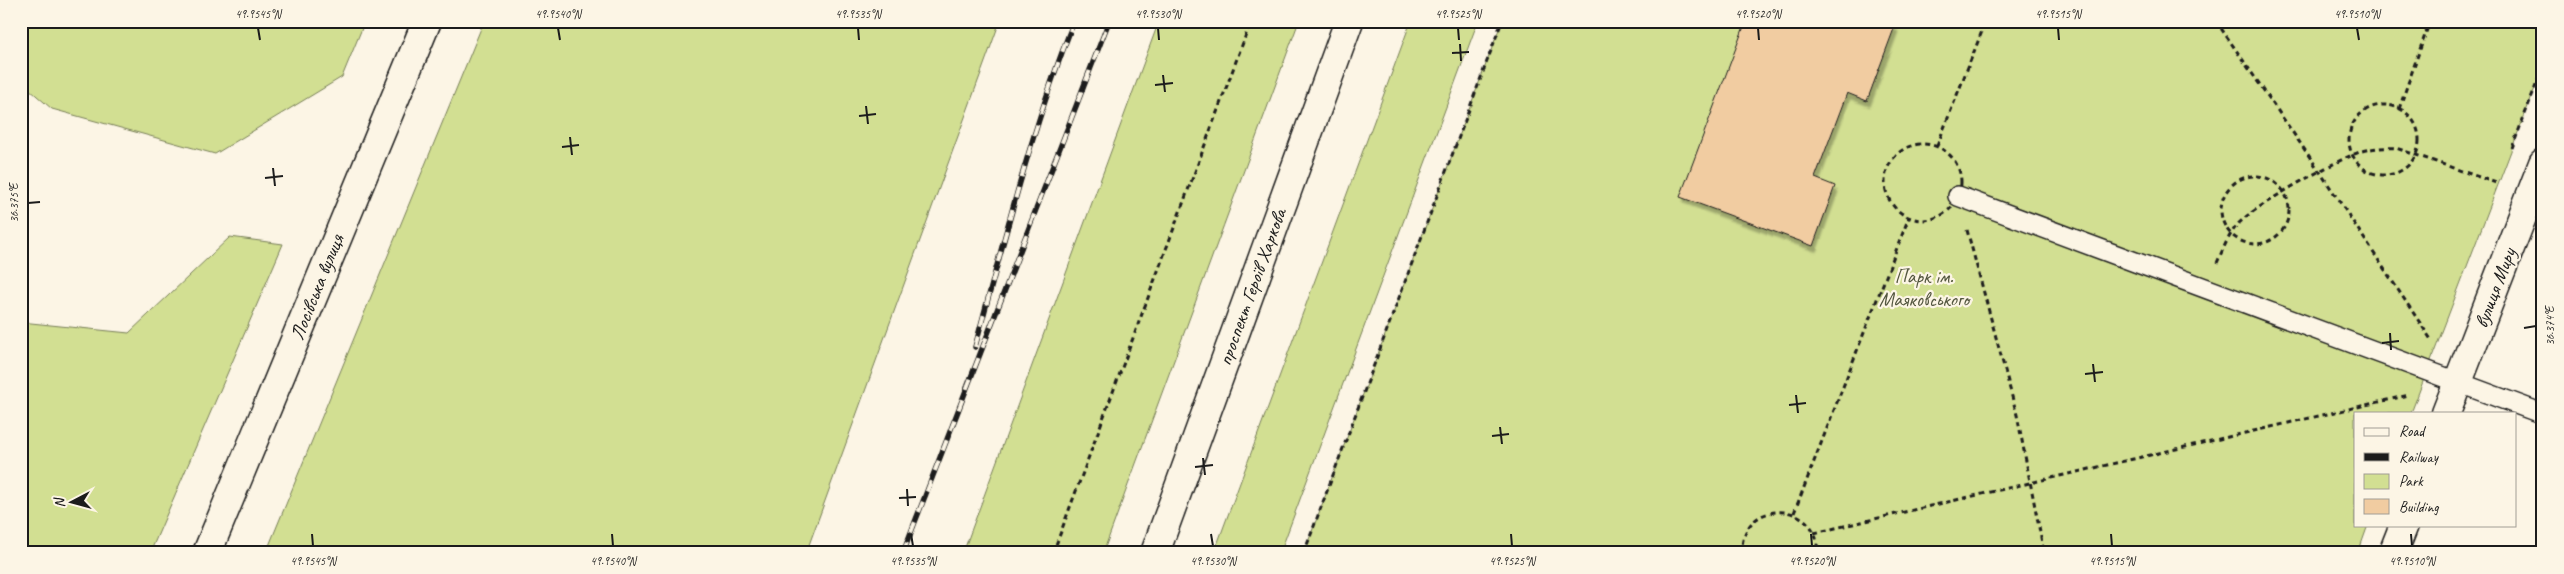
<svg xmlns="http://www.w3.org/2000/svg" width="2564" height="574" font-family="Caveat,sans-serif">
<defs>
<filter id="shadow"><feDropShadow dx="3" dy="5.5" stdDeviation="1" flood-color="#0004"/></filter>
</defs>
<rect width="100%" height="100%" fill="#fcf5e5"/>
<filter id="ink" filterUnits="userSpaceOnUse"><feTurbulence type="fractalNoise" baseFrequency=".02" numOctaves="2"/><feDisplacementMap in="SourceGraphic" scale="10" xChannelSelector="R" yChannelSelector="G"/><feConvolveMatrix kernelMatrix="1 2 1 2 8 2 1 2 1" color-interpolation-filters="sRGB"/></filter>
<g filter="url(#ink)">
<g fill="#d2df92" stroke="#777e57">
<polygon points="21,21 365,21 342,77 215,154 52,109 21,82"/>
<polygon points="484,21 1000,21 806,553 266,553"/>
<polygon points="1159,21 1299,21 1103,553 963,553"/>
<polygon points="1411,21 1478,21 1280,553 1214,553"/>
<polygon points="1502,21 2543,21 2543,67 2411,413 2355,413 2355,525 2368,525 2358,553 1304,553"/>
<polygon points="230,237 283,244 150,553 21,553 21,322 129,333"/>
</g>
<polygon fill="#f1cca1" stroke="#1c1c1c" filter="url(#shadow)" points="1746,21 1882,21 1895,26 1867,101 1847,93 1815,178 1835,186 1813,246 1680,197"/>
<g fill="none" stroke-linecap="round" stroke-linejoin="round">
<defs>
<polyline id="service" points="1958,196 2543,414"/>
<g id="tertiary">
<polyline points="2446,413 2543,163"/>
<polyline points="2393,553 2404,525"/>
</g>
<polyline id="secondary" points="207,553 427,21"/>
<polyline id="primary" points="1155,553 1349,21"/>
</defs>
<use href="#service" stroke="#1c1c1c" stroke-width="22"/>
<use href="#tertiary" stroke="#1c1c1c" stroke-width="31"/>
<use href="#secondary" stroke="#1c1c1c" stroke-width="31"/>
<use href="#primary" stroke="#1c1c1c" stroke-width="31"/>
<g stroke="#1c1c1c" stroke-width="3" stroke-dasharray="5 4" stroke-linecap="butt">
<polyline points="2216,21 2320,172 2432,341"/>
<circle cx="2384" cy="140" r="35"/>
<polyline points="2399,109 2430,21"/>
<circle cx="1923" cy="182" r="38"/>
<polyline points="1937,146 1986,21"/>
<polyline points="2512,148 2543,67"/>
<circle cx="2255" cy="210" r="34"/>
<polyline points="1967,230 2017,415 2044,553"/>
<path d="M2217,263C2223,249 2229,234 2239,223C2258,204 2336,160 2362,151C2374,148 2385,147 2396,148L2499,184"/>
<polyline points="1794,513 1909,217"/>
<polyline points="1814,533 2409,395"/>
<polyline points="1053,553 1251,21"/>
<polyline points="1304,553 1502,21"/>
<path d="M1742,553C1739,497 1822,499 1817,553"/>
</g>
<use href="#service" stroke="#fcf5e5" stroke-width="19"/>
<use href="#tertiary" stroke="#fcf5e5" stroke-width="28"/>
<use href="#secondary" stroke="#fcf5e5" stroke-width="28"/>
<use href="#primary" stroke="#fcf5e5" stroke-width="28"/>
<defs>
<g id="rail">
<path d="M975,347C1005,237 1032,127 1074,21"/>
<polyline points="903,553 1109,21"/>
</g>
</defs>
<use href="#rail" stroke="#1c1c1c" stroke-width="5.5"/>
<use href="#rail" stroke="#fcf5e5" stroke-width="4" stroke-dasharray="11" stroke-linecap="butt"/>
</g>
</g>
<path fill="none" stroke="#1c1c1c" stroke-width="2" d="M258,28L260,40M558,28L560,40M858,28L859,40M1158,28L1159,40M1458,28L1459,40M1758,28L1759,40M2058,28L2059,40M2357,28L2359,40M1460,44L1461,61M1452,53L1469,52M1163,75L1165,92M1155,85L1173,83M866,106L868,124M859,116L876,114M570,137L572,155M562,147L579,145M273,168L275,186M265,178L283,176M28,203L40,202M2524,328L2536,326M2390,333L2391,350M2382,343L2399,341M2093,364L2095,382M2085,374L2103,372M1796,395L1798,413M1789,405L1806,403M1500,427L1502,444M1492,436L1509,434M1203,458L1205,475M1195,467L1213,465M907,489L908,506M899,498L916,497M312,534L313,546M612,534L613,546M911,534L913,546M1211,534L1213,546M1511,534L1512,546M1811,534L1812,546M2111,534L2112,546M2411,534L2412,546"/>
<g text-anchor="middle" dominant-baseline="central" stroke-width="4.5" stroke-linejoin="round" paint-order="stroke">
<g font-size="20" fill="#53563f" stroke="#fcf5e5">
<text x="1924" y="276">Парк ім.<tspan x="1924" dy="23">Маяковського</tspan></text>
</g>
<g font-size="20" fill="#1c1c1c" stroke="#fcf5e5">
<text transform="translate(317 287) rotate(-68)">Лосівська вулиця</text>
<text transform="translate(1252 287) rotate(-70)">проспект Героїв Харкова</text>
<text transform="translate(2495 288) rotate(-69)">вулиця Миру</text>
</g>
</g>
<rect width="2564" height="574" fill="none" stroke="#fcf5e5" stroke-width="55"/>
<rect x="2354" y="412" width="162" height="115" fill="#fcf5e5" stroke="#a29e95"/>
<rect x="2364" y="428" width="25" height="8" fill="#fcf5e5" stroke="#a29e95"/>
<text x="2399" y="436" font-size="15" fill="#1c1c1c">Road</text>
<rect x="2364" y="453" width="25" height="8" fill="#1c1c1c" stroke="#a29e95"/>
<text x="2399" y="462" font-size="15" fill="#1c1c1c">Railway</text>
<rect x="2364" y="474" width="25" height="15" fill="#d2df92" stroke="#a29e95"/>
<text x="2399" y="486" font-size="15" fill="#1c1c1c">Park</text>
<rect x="2364" y="499" width="25" height="15" fill="#f1cca1" stroke="#a29e95"/>
<text x="2399" y="512" font-size="15" fill="#1c1c1c">Building</text>
<g transform="translate(72 502) rotate(264)" stroke="#fcf5e5" stroke-width="4" paint-order="stroke">
<path d="M0-4L9 19L0 12L-9 19Z" fill="#1c1c1c"/>
<text y="-8" font-size="14" font-weight="bold" text-anchor="middle" fill="#1c1c1c">N</text>
</g>
<rect x="28" y="28" width="2508" height="518" fill="none" stroke="#1c1c1c" stroke-width="2"/>
<g font-size="12" text-anchor="middle" fill="#1c1c1c">
<text x="258" y="18">49.9545°N</text>
<text x="558" y="18">49.9540°N</text>
<text x="858" y="18">49.9535°N</text>
<text x="1158" y="18">49.9530°N</text>
<text x="1458" y="18">49.9525°N</text>
<text x="1758" y="18">49.9520°N</text>
<text x="2058" y="18">49.9515°N</text>
<text x="2357" y="18">49.9510°N</text>
<text transform="translate(14 203) rotate(-90)" y="4">36.375°E</text>
<text transform="translate(2550 326) rotate(-90)" y="4">36.374°E</text>
<text x="313" y="565">49.9545°N</text>
<text x="613" y="565">49.9540°N</text>
<text x="913" y="565">49.9535°N</text>
<text x="1213" y="565">49.9530°N</text>
<text x="1512" y="565">49.9525°N</text>
<text x="1812" y="565">49.9520°N</text>
<text x="2112" y="565">49.9515°N</text>
<text x="2412" y="565">49.9510°N</text>
</g>
</svg>
